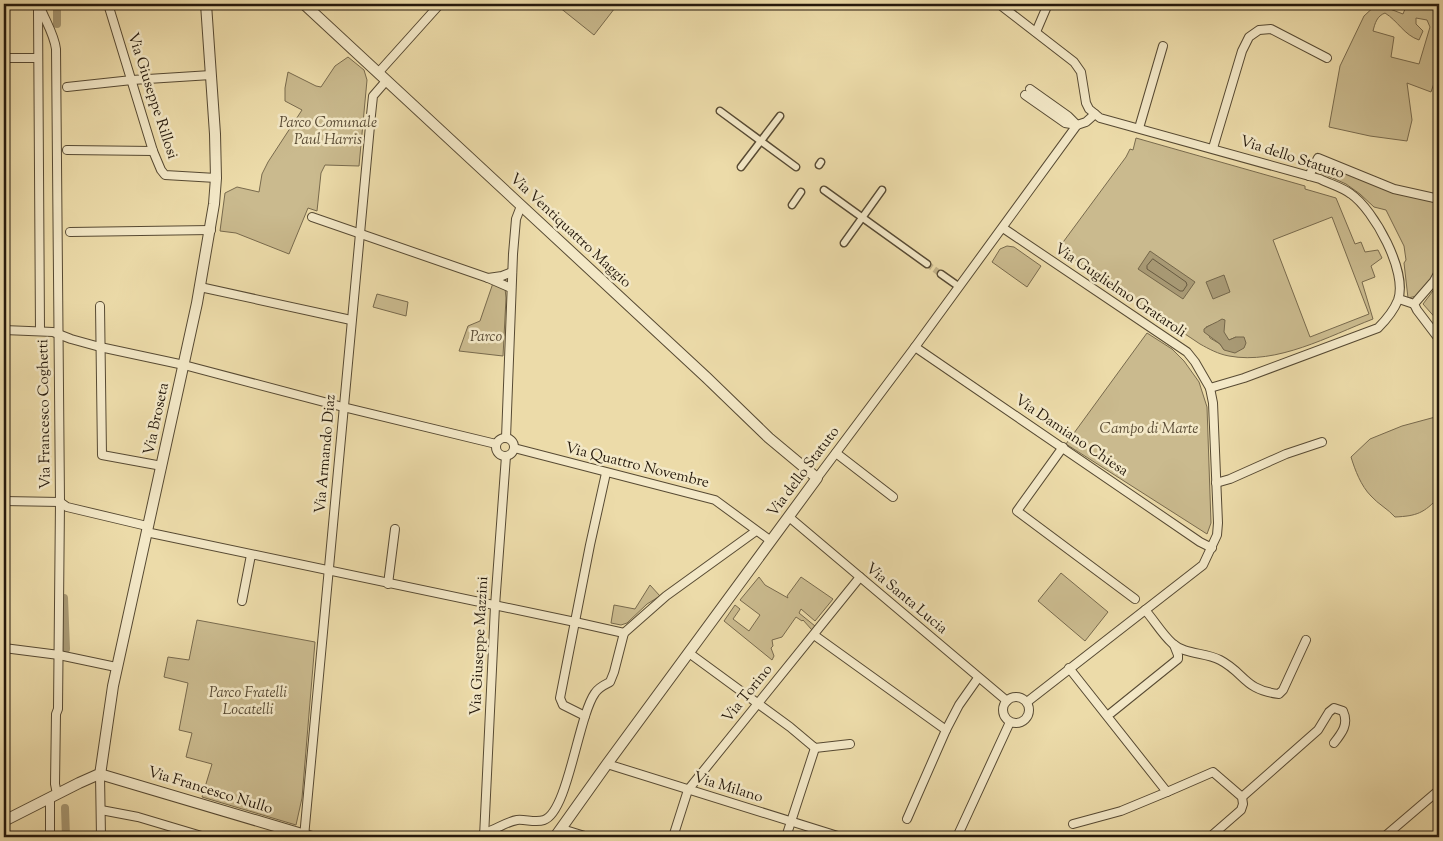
<svg xmlns="http://www.w3.org/2000/svg" width="1443" height="841" font-family="'Sorts Mill Goudy',serif">
<rect width="100%" height="100%" fill="#ecdba9"/>
<filter id="stains"><feTurbulence type="fractalNoise" baseFrequency=".004" numOctaves="4"/><feColorMatrix values="0 0 0 0 .2 0 0 0 0 .09 0 0 0 0 .02 0 0 0 .5 -.17"/></filter>
<radialGradient id="worn" r=".72"><stop offset=".6" stop-color="#630" stop-opacity="0"/><stop offset="1" stop-color="#630" stop-opacity=".3"/></radialGradient>
<g fill="#caba8e" stroke="#786a4d" fill-rule="evenodd">
<polygon points="562,4 618,4 594,35 559,7"/>
<path d="M1377,4L1403,14L1407,4H1439V69L1431,92L1407,83L1412,120L1407,141L1370,136L1329,127L1340,66L1364,16ZM1385,13C1398,21 1404,35 1419,40L1423,31L1416,24V18L1427,20L1430,27L1419,64L1391,57L1394,37L1373,31C1375,23 1377,16 1385,13Z"/>
<polygon points="348,57 364,70 367,80 359,166 325,165 321,173 317,211 308,208 289,254 236,233 220,231 225,193 237,187 259,192 262,174 268,162 302,110 285,101 285,88 288,72 316,86 321,87 335,66"/>
<path d="M1136,138L1305,186V189L1336,198L1355,244L1361,242L1365,252L1378,250L1382,258L1371,266L1375,277L1362,282L1373,319C1329,336 1277,365 1229,356C1218,354 1209,349 1200,344L1058,249L1126,157L1130,149L1133,150ZM1332,217L1369,314L1310,337L1273,240ZM1214,324L1229,340L1236,337L1224,350L1220,344L1210,338L1206,327Z"/>
<polygon points="1322,162 1439,201 1439,265 1428,284 1417,296 1408,298 1404,263 1406,260 1404,246 1386,210 1374,207 1360,194 1346,184 1317,171 1319,163"/>
<polygon points="1007,246 1014,247 1041,266 1027,287 992,262 1000,249"/>
<polygon points="493,283 505,288 506,298 503,356 459,351 468,326 480,321"/>
<polygon points="1439,283 1439,322 1423,304"/>
<polygon points="377,294 408,302 406,316 373,307"/>
<polygon points="1147,333 1172,349 1184,361 1199,382 1207,407 1211,523 1207,534 1066,444"/>
<path d="M1439,416V497C1424,513 1417,516 1395,517C1388,509 1378,504 1371,496C1361,486 1355,470 1351,457L1370,439L1402,426Z"/>
<polygon points="1061,573 1108,612 1085,641 1038,601"/>
<polygon points="759,577 765,585 788,598 787,596 801,577 833,599 815,621 801,609 799,613 815,626 812,630 803,620 802,621 796,617 782,637 772,640 773,646 771,648 774,656 772,660 724,621 735,605 740,609 733,619 749,631 760,615 740,600"/>
<polygon points="650,585 660,596 647,604 627,623 621,625 611,623 614,605 635,609"/>
<polygon points="197,620 315,642 302,798 296,825 202,797 212,764 186,757 192,733 179,730 188,683 164,677 168,657 189,660"/>
</g>
<g fill="#a89974" stroke="#74664a">
<polygon points="1150,251 1195,282 1183,299 1138,269"/>
<polygon points="1224,275 1230,292 1213,299 1206,282"/>
<path d="M1222,319L1225,320L1224,332L1229,340L1236,337H1244L1246,343L1244,348L1235,353L1224,350L1220,344L1204,332V329C1209,325 1216,323 1222,319Z"/>
</g>
<g fill="none" stroke-linecap="round" stroke-linejoin="round">
<polygon stroke="#665940" stroke-width="1" points="1153,259 1186,282 1187,285 1183,291 1180,291 1147,269 1147,266"/>
<g stroke="#a89974" stroke-width="8">
<polyline points="57,4 57,24"/>
<polyline points="64,598 66,649"/>
<polyline points="65,808 66,837"/>
</g>
<polyline stroke="#c4b48a" stroke-width="6" stroke-dasharray="6 3" stroke-linecap="butt" points="927,264 941,274"/>
<defs>
<g id="pedestrian">
<polyline points="720,111 796,167"/>
<polyline points="819,165 821,162"/>
<polyline points="741,167 780,116"/>
<polyline points="824,190 927,264"/>
<polyline points="792,205 801,192"/>
<polyline points="844,243 882,190"/>
<polyline points="941,274 958,286"/>
</g>
<g id="minor">
<path d="M39,4C44,19 54,33 56,49L60,502L58,709L56,714L55,784L57,794"/>
<polyline points="108,4 153,151 161,170 165,175 216,178"/>
<path d="M999,4L1074,62L1081,72L1086,103L1089,109L1100,118L1320,179C1330,184 1342,187 1351,194C1374,210 1408,272 1398,300C1394,310 1386,320 1378,328L1244,378L1210,388"/>
<polyline points="38,11 40,330"/>
<polyline points="1036,32 1048,4"/>
<polyline points="4,58 38,58"/>
<polyline points="378,73 440,4"/>
<polyline points="67,87 132,80 211,75"/>
<polyline points="1025,95 1065,123 1077,125 1068,116 1030,89"/>
<polyline points="1139,128 1163,46"/>
<polyline points="1213,148 1242,51 1249,37 1259,30 1271,29 1327,58"/>
<polyline points="67,150 153,151"/>
<polyline points="1309,176 1318,158 1394,189 1439,199"/>
<polyline points="312,217 488,278 511,288"/>
<polyline points="1003,228 1187,352 1195,362 1210,388 1213,403 1218,523 1217,535 1203,565 1027,702"/>
<polyline points="70,232 211,230"/>
<polyline points="488,278 502,276 512,272"/>
<polyline points="200,287 351,320"/>
<polyline points="1399,299 1414,304 1434,281 1439,272"/>
<polyline points="1414,304 1417,310 1439,339"/>
<polyline points="100,306 102,455 162,466"/>
<polyline points="4,330 53,332 71,339 100,347 184,365 343,407 496,444"/>
<polyline points="915,347 1200,542 1212,548"/>
<circle cx="505" cy="447" r="9"/>
<polyline points="506,438 513,254 516,219 521,206"/>
<polyline points="1063,447 1017,511 1135,599"/>
<polyline points="514,448 715,500 771,541"/>
<polyline points="836,453 893,497"/>
<polyline points="817,478 915,347 1077,125 1086,122 1095,114"/>
<polyline points="1216,483 1230,479 1286,454 1322,442"/>
<polyline points="4,501 60,502"/>
<polyline points="60,502 67,507 147,526"/>
<polyline points="789,517 1007,701"/>
<polyline points="146,532 575,622 624,633"/>
<polyline points="388,584 395,529"/>
<polyline points="242,601 251,555"/>
<path d="M1145,610C1154,620 1162,634 1172,643C1185,655 1205,652 1220,660C1245,673 1244,690 1279,694L1283,690L1306,640"/>
<polyline points="814,635 946,730"/>
<polyline points="4,648 59,655 116,667"/>
<polyline points="689,653 790,727 815,748 850,744"/>
<polyline points="1069,668 1167,792 1213,772 1242,797 1243,804 1241,810 1210,837"/>
<circle cx="1016" cy="710" r="13"/>
<polyline points="1111,713 1178,659 1178,655 1174,645"/>
<polyline points="585,716 563,705 560,698 590,545 606,473"/>
<polyline points="607,764 841,837"/>
<polyline points="100,775 101,837"/>
<path d="M1242,797L1318,730L1329,712L1334,708L1343,711C1349,724 1342,733 1334,743"/>
<polyline points="50,798 50,837"/>
<polyline points="101,810 138,817 205,837"/>
<polyline points="907,819 946,730 959,705 978,678"/>
<polyline points="1073,824 1121,811 1167,792"/>
<polyline points="562,829 588,837"/>
<path d="M484,833C496,830 505,822 517,820C525,819 536,823 544,820C568,812 578,717 595,693C599,687 604,685 610,682L614,672L624,633L666,596L756,531"/>
<polyline points="304,837 371,115 373,96 386,81"/>
<polyline points="484,837 495,606 506,456"/>
<polyline points="673,837 688,790 860,577"/>
<polyline points="786,837 815,748"/>
<polyline points="957,837 1010,722"/>
<polyline points="1384,837 1439,790"/>
</g>
<g id="tertiary">
<polyline points="304,4 707,378 769,438 817,478 607,764 555,837"/>
<polyline points="100,775 113,686 197,303 214,204 216,178 215,134 206,4"/>
<polyline points="4,821 79,783 97,775 103,775 312,837"/>
</g>
</defs>
<use href="#pedestrian" stroke="#574a33" stroke-width="9"/>
<use href="#minor" stroke="#574a33" stroke-width="10"/>
<use href="#tertiary" stroke="#574a33" stroke-width="12"/>
<use href="#pedestrian" stroke="#f3e8c7" stroke-width="6"/>
<use href="#minor" stroke="#f3e8c7" stroke-width="8"/>
<use href="#tertiary" stroke="#f3e8c7" stroke-width="10"/>
</g>
<g text-anchor="middle" dominant-baseline="central" stroke-width="5" stroke-linejoin="round" paint-order="stroke">
<g font-size="15" fill="#25190c" stroke="#f3e8c7">
<text transform="translate(152 96) rotate(72)">Via Giuseppe Rillosi</text>
<text transform="translate(1292 158) rotate(18)">Via dello Statuto</text>
<text transform="translate(570 231) rotate(43)">Via Ventiquattro Maggio</text>
<text transform="translate(1120 291) rotate(34)">Via Guglielmo Grataroli</text>
<text transform="translate(45 414) rotate(-91)">Via Francesco Coghetti</text>
<text transform="translate(157 419) rotate(-78)">Via Broseta</text>
<text transform="translate(1071 436) rotate(34)">Via Damiano Chiesa</text>
<text transform="translate(326 454) rotate(-85)">Via Armando Diaz</text>
<text transform="translate(637 466) rotate(14)">Via Quattro Novembre</text>
<text transform="translate(804 472) rotate(-53)">Via dello Statuto</text>
<text transform="translate(906 599) rotate(40)">Via Santa Lucia</text>
<text transform="translate(480 646) rotate(-87)">Via Giuseppe Mazzini</text>
<text transform="translate(748 694) rotate(-51)">Via Torino</text>
<text transform="translate(728 788) rotate(17)">Via Milano</text>
<text transform="translate(210 791) rotate(17)">Via Francesco Nullo</text>
</g>
<g font-size="15" font-style="italic" fill="#574933" stroke="#f3e8c7">
<text x="328" y="123">Parco Comunale<tspan x="328" dy="17">Paul Harris</tspan></text>
<text x="486" y="337">Parco</text>
<text x="1149" y="429">Campo di Marte</text>
<text x="248" y="693">Parco Fratelli<tspan x="248" dy="17">Locatelli</tspan></text>
</g>
</g>
<rect width="1443" height="841" fill="none" stroke="#ecdba9" stroke-width="20"/>
<rect x="5" y="5" width="1433" height="831" fill="none" stroke="#25190c" stroke-width="2.5"/>
<rect x="10" y="10" width="1423" height="821" fill="none" stroke="#25190c"/>
<rect width="100%" height="100%" filter="url(#stains)"/>
<rect width="100%" height="100%" fill="url(#worn)"/>
</svg>
